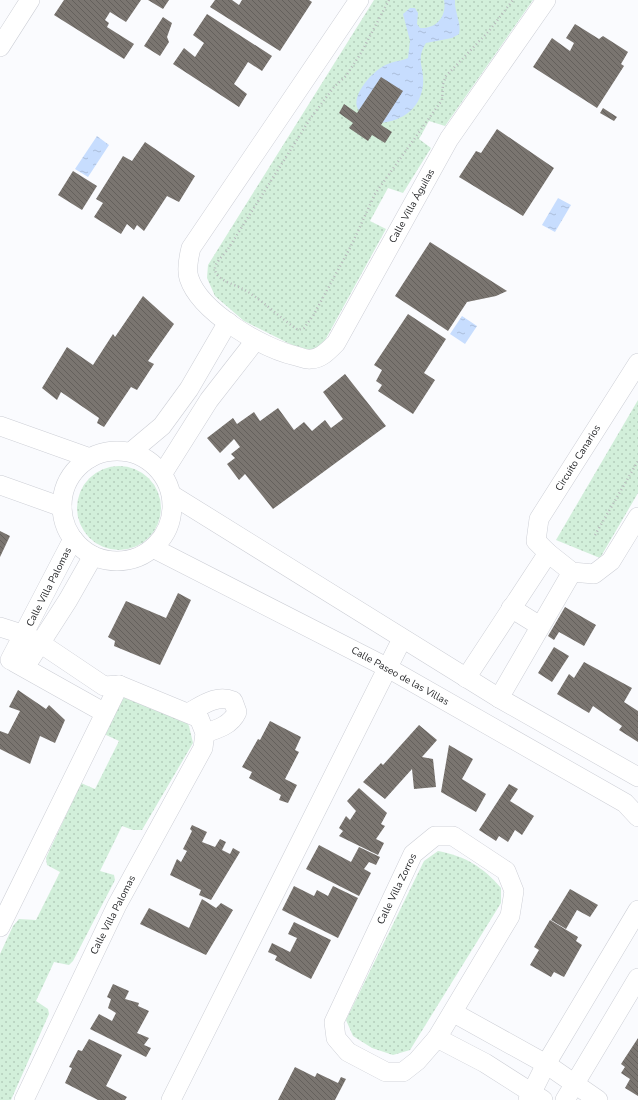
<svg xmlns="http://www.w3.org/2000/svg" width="638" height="1100" font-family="'Nunito Sans',sans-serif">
<defs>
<pattern id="park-dots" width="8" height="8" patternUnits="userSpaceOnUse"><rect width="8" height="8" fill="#d2efda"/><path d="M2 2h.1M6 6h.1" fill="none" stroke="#b4cdbb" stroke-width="1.8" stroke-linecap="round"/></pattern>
<pattern id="water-ripples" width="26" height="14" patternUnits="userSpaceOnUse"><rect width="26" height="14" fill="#c7ddfe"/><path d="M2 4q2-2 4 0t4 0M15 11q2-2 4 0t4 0" fill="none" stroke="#abbeda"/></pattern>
<pattern id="building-back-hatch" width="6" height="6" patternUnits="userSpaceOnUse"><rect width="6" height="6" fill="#7a7570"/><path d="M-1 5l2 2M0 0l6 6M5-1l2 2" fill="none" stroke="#64605c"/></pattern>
</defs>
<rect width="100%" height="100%" fill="#fafbfe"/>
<g fill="url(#park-dots)">
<polygon points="374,0 533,0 445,126 429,121 419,139 431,148 403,193 388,188 370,221 386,229 323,344 315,350 306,352 244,321 215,296 207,278 208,265"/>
<polygon points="638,400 638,493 600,558 556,540"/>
<circle cx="119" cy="508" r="42"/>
<polygon points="125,697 185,720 189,726 193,743 142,830 133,830 122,826 100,871 114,875 115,880 73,961 69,965 54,962 36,1001 48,1009 49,1014 11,1100 0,1100 0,954 13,926 19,919 36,920 60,872 47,865 46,858 81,783 95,789 119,741 104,734 120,701"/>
<path d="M438,851C465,856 483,867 501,888V903L410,1050L393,1055L372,1048L353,1036L346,1020L424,861Z"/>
</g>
<g fill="url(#water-ripples)">
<path d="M444,0H455C454,11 462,24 459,34L452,38L426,43C415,60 425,68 423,85C420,111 399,123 375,123C369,119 361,114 358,109C350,95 375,68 388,64C394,61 402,61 408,58L410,41L403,14L410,8H415L418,13L417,24L420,28C437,29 447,16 444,0Z"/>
<polygon points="97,136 109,145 88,177 75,169"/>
<polygon points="558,198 571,205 555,232 542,225"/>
<polygon points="462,316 477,326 465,344 450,334"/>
</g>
<g fill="url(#building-back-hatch)">
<polygon points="64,0 141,0 126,22 110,12 105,20 109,23 107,27 134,44 124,59 54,15"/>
<polygon points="148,0 169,0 163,9"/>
<polygon points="215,0 232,0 239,5 242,0 309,0 312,2 280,51 210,7"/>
<polygon points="207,14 272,56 262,71 248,62 234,84 247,94 239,107 173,64 184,48 195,57 204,43 193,35"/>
<polygon points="163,17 172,23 167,37 169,42 160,56 144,46"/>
<polygon points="575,24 599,39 603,36 628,52 621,64 624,66 597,108 533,67 552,38 570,51 574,43 566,38"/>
<polygon points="381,77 403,91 381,125 392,132 385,143 372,135 368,141 349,128 353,123 339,113 344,104 357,113"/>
<polygon points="603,108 617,117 614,121 600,113"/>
<polygon points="497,129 554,168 523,216 459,177 476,151 481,153"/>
<polygon points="145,142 195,176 179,202 167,196 144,231 137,225 134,230 127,224 121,234 94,217 103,203 96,199 123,156 132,161"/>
<polygon points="73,171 97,186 82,210 58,195"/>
<polygon points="430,242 507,291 496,296 467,302 448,331 395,296"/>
<polygon points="143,296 174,324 148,361 154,364 137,390 131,387 104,427 97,423 99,418 61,392 57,400 42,388 67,347 93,365 113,334 115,337"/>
<polygon points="408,314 446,339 424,373 435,380 413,414 378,391 382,385 376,381 382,370 374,365"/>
<polygon points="345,374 386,426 273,509 245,474 239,480 227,464 235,458 231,454 240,447 234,439 220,453 207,438 233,418 237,424 254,412 260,421 278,408 294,430 304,422 312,431 325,420 331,428 343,419 323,392"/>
<polygon points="0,531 10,536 0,557"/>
<polygon points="178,593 191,600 160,665 114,646 115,641 108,637 126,601 166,618"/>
<polygon points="565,607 596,625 584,646 559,632 554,640 548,636"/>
<polygon points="554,647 569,656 552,682 538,673"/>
<polygon points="584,662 632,688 624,702 638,711 638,742 619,730 622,726 593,706 589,713 557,694 569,674 574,678"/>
<polygon points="18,690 46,709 49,705 65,720 55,743 40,736 30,764 0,749 0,731 8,734 20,711 9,707"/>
<polygon points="270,721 301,737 295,750 299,752 285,779 297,785 288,803 279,800 281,795 249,778 252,772 242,767 258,739 260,740"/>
<polygon points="419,725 437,740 422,757 433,759 436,787 414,789 412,769 385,799 363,782 381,763 383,765"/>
<polygon points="449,745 473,759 462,779 486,794 476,812 441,792"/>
<polygon points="509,784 518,789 510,801 534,816 522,835 515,830 508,842 499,836 496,841 479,830"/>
<polygon points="359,788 387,813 381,824 385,826 376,839 384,843 378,855 339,836 343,831 339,828 346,816 350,820 356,811 347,801"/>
<polygon points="192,825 207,832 202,842 215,847 220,839 226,842 222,850 230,854 233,848 240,852 211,900 199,895 201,890 170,875 177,859 181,862 187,851 183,849 192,831 190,829"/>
<polygon points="319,845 351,862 359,847 380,857 376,865 369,862 364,869 371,873 359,896 306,869"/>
<polygon points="294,886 314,896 317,890 328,896 333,886 358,898 338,938 282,910"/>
<polygon points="570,889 598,905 590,917 577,910 566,929 551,920"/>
<polygon points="202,899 216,908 221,903 233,910 206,955 140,924 149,908 189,928"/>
<polygon points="550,920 578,937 576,941 582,945 564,977 554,972 551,977 530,965 539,950 534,947"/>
<polygon points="294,922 331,940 311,979 275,960 277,956 268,952 272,943 290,952 297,938 288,934"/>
<polygon points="113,984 129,991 125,999 139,1003 138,1006 149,1011 137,1033 149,1038 144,1045 151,1048 146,1057 90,1029 99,1014 112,1021 116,1013 108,1008 111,999 107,997"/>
<polygon points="638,1038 638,1096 625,1088 630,1079 621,1073 625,1067 621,1064"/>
<polygon points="89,1039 122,1055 106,1086 127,1097 125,1100 98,1100 65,1083 72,1068 69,1067 78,1050 82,1051"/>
<polygon points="295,1067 315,1077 317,1073 338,1083 341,1077 346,1079 335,1100 278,1100"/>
</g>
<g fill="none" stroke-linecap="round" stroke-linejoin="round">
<defs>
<g id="street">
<path d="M359,0L191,248C189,256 186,269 189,278C200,312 262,348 296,356C300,357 306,360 311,359C321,359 329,350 336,343L449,139L546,0"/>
<polyline points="0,47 30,0"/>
<polyline points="638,363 539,519 536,541 548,553 572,572 594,574 611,561 638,517"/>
<polyline points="0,426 90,458"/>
<circle cx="117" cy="506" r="55"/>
<polyline points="131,452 162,426 189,389 228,322"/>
<polyline points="163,473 209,400 255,341"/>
<polyline points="0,485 62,507"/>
<polyline points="172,495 499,698 638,777"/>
<polyline points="153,548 388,668 625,803 638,817"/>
<polyline points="511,608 540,626"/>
<polyline points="0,627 25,635 40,643 104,686 119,685 199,718 205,733 203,748 117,905 24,1100"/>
<polyline points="10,660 73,539"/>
<polyline points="14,662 105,713"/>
<polyline points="25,667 68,600 93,556"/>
<polyline points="466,678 548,553"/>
<polyline points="499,698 572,572"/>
<path d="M188,713C203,705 217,694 233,701L237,712C231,725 218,729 205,733"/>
<polygon points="435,836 453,836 506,871 514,891 510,916 437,1038 417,1061 403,1072 386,1072 348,1052 336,1038 334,1022 413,854"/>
<polyline points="0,927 119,685"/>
<polyline points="454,1013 546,1064 598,1100"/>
<polyline points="437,1038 485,1063 543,1100"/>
<polyline points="171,1100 402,639"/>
<polyline points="528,1100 546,1064 638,910"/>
<polyline points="565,1100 638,978"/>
</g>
</defs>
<use href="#street" stroke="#cdcfd6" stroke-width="20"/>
<g stroke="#b6b7ba" stroke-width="2.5" stroke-dasharray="1 3" stroke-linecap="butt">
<path d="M389,0L361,53L346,76L334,87L310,119L228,249C224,255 214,263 215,270C217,280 233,284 241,288C259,297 280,318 298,330L304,328L313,316L351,246L375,194L442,100L443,84L446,76L489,31L513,0"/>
<polyline points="595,535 638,461"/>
</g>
<use href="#street" stroke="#fff" stroke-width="19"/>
</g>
<g text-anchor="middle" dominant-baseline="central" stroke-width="4" stroke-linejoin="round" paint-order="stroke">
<g font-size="10" fill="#252628" stroke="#fff">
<text transform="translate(412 206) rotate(-61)">Calle Villa Águilas</text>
<text transform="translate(578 458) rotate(-58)">Circuito Canarios</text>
<text transform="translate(49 587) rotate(-63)">Calle Villa Palomas</text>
<text transform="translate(400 676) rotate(29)">Calle Paseo de las Villas</text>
<text transform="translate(397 889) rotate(-64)">Calle Villa Zorros</text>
<text transform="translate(113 915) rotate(-63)">Calle Villa Palomas</text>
</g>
</g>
</svg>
